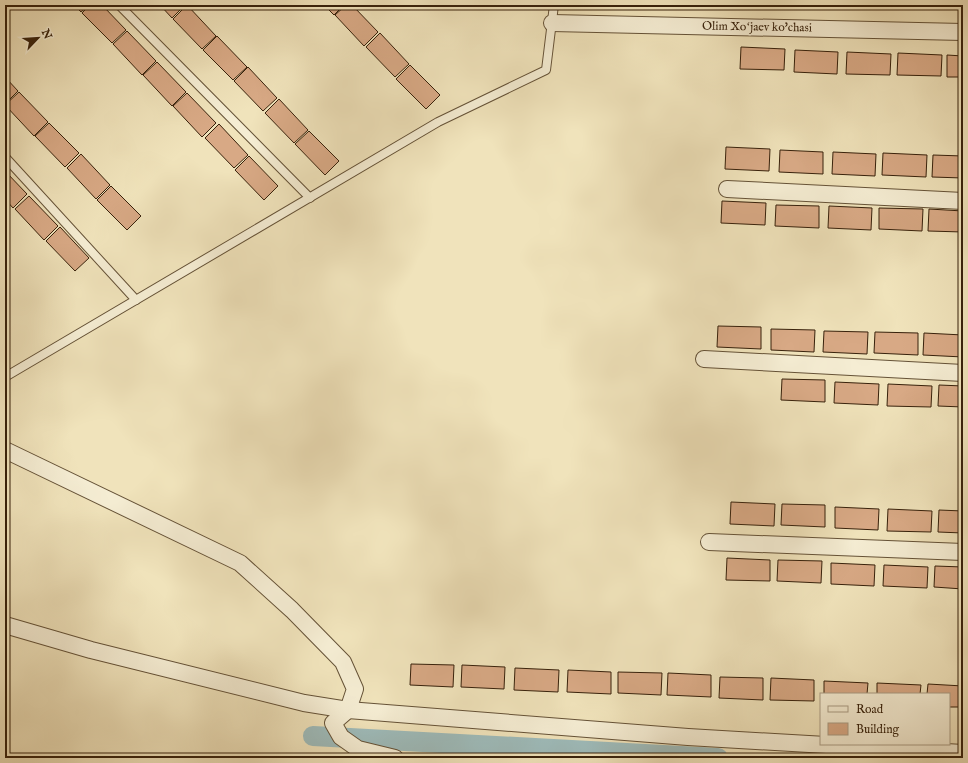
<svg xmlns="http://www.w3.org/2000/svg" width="968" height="763" font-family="'IM FELL English',serif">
<rect width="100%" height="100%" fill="#f0e3bb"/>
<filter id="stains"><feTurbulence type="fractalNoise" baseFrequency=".005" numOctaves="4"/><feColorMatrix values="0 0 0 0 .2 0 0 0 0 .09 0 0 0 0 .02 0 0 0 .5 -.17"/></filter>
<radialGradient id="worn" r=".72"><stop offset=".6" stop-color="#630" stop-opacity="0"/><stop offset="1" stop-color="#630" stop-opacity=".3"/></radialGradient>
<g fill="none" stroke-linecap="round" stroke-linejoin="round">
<polyline stroke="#9ebbba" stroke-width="20" points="313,736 718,758"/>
</g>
<g fill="#d8a985" stroke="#37210b">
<polygon points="74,5 89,5 81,12"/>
<polygon points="90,5 102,5 126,30 112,43 82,13"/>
<polygon points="160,5 185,5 172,18"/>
<polygon points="187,5 216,36 202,49 173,19"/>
<polygon points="324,5 344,5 334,15"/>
<polygon points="346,5 352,5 378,32 364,46 335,15"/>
<polygon points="127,31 156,61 142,75 113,44"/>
<polygon points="380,33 409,64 395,77 366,47"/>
<polygon points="217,36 247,67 233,80 203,50"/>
<polygon points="741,47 785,49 784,70 740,69"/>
<polygon points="795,50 838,52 837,74 794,72"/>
<polygon points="847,52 891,54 890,75 846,74"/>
<polygon points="898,53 942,55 941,76 897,75"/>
<polygon points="947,55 963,56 963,77 947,77"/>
<polygon points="157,62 186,92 172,106 143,75"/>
<polygon points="410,65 440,95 426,109 396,79"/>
<polygon points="248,67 277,98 263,111 234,81"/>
<polygon points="5,77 18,91 5,104"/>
<polygon points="19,92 48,122 34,136 5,105"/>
<polygon points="187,93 216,123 202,137 173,106"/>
<polygon points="279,99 308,130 294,143 265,113"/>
<polygon points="49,123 79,153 65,167 35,136"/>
<polygon points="219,124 248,155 234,168 205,138"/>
<polygon points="309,131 339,161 325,175 295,144"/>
<polygon points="726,147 770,149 769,171 725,169"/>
<polygon points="780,150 823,152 823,174 779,172"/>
<polygon points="833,152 876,154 875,176 832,174"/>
<polygon points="883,153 927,155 926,177 882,175"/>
<polygon points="81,154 110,185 96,199 67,168"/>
<polygon points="933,155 963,156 963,178 932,177"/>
<polygon points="249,156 278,186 264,200 235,170"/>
<polygon points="5,171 27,194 13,208 5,199"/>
<polygon points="111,186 141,216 127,230 97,200"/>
<polygon points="29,196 58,226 44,240 15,209"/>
<polygon points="722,201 766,203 765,225 721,223"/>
<polygon points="776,205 819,206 819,228 775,226"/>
<polygon points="829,206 872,208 871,230 828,228"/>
<polygon points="879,208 923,209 922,231 879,229"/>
<polygon points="929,209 963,211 963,232 928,231"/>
<polygon points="60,227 89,258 75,271 46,241"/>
<polygon points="718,326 761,327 761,349 717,347"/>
<polygon points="771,329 815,330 814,352 771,350"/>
<polygon points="824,331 868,332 867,354 823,352"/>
<polygon points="875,332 918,333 918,355 874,353"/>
<polygon points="924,333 963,335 963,357 923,355"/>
<polygon points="782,379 825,380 825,402 781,400"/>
<polygon points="835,382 879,384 878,405 834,403"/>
<polygon points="888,384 932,386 931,407 887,406"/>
<polygon points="939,385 963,386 963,407 938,406"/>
<polygon points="731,502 775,504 774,526 730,524"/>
<polygon points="782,504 825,505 825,527 781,525"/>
<polygon points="835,507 879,509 878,530 835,528"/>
<polygon points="888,509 932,511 931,532 887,531"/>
<polygon points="939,510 963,511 963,533 938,532"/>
<polygon points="727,558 770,560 770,581 726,580"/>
<polygon points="778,560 822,561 821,583 777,581"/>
<polygon points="831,563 875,565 874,586 831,584"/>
<polygon points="884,565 928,567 927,588 883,586"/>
<polygon points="935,566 963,567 963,589 934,587"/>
<polygon points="411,664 454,665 453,687 410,685"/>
<polygon points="462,665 505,667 504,689 461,687"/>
<polygon points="515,668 559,670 558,692 514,690"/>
<polygon points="568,670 611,672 611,694 567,692"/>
<polygon points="618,672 662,673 661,695 618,693"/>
<polygon points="668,673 711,675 711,697 667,695"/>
<polygon points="720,677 763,678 763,700 719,698"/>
<polygon points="771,678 814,680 814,701 770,700"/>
<polygon points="824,681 868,683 867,694 824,694"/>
<polygon points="877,683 921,685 920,694 877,694"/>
<polygon points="928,684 963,686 963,707 949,707 949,694 927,694"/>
</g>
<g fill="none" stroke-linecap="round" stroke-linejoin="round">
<defs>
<g id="service">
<polyline points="119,5 310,198"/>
<polyline points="5,157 136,300"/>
<polyline points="5,377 438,122 546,70 554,5"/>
</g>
<g id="minor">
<polyline points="552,23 963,32"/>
<polyline points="727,189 963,201"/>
<polyline points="704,359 963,373"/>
<polyline points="5,450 240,563 292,610 343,662 355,689 348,710 333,723 341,737 358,749 395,758"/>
<polyline points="709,542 963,552"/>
<polyline points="5,625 91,650 304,703 348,710 688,737 963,753"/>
</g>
</defs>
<use href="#service" stroke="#655237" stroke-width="10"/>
<use href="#minor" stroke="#655237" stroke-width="18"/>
<use href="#service" stroke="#f5edd3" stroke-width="8"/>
<use href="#minor" stroke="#f5edd3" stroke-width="16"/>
</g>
<g text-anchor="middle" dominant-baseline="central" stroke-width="3" stroke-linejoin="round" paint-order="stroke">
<g font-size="12" fill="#37210b" stroke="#f5edd3">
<text transform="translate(757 27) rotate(1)">Olim Xoʻjaev ko'chasi</text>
</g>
</g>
<rect width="968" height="763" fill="none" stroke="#f0e3bb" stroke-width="20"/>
<rect x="6" y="6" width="956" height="751" fill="none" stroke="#37210b" stroke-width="2"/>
<rect x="10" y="10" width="948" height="743" fill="none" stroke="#37210b"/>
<rect x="820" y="693" width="130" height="52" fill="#f5edd3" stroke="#a99b83"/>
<rect x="828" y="706" width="20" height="6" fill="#f5edd3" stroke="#a99b83"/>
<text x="856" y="713" font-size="12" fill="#37210b">Road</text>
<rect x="828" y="723" width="20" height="12" fill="#d8a985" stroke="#a99b83"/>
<text x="856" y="733" font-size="12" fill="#37210b">Building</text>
<g transform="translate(38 38) rotate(65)" stroke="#f5edd3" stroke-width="3" paint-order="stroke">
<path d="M0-3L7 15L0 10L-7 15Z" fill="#37210b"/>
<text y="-6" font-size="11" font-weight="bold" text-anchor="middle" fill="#37210b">N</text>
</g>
<rect width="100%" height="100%" filter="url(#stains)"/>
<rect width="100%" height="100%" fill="url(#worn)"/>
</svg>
